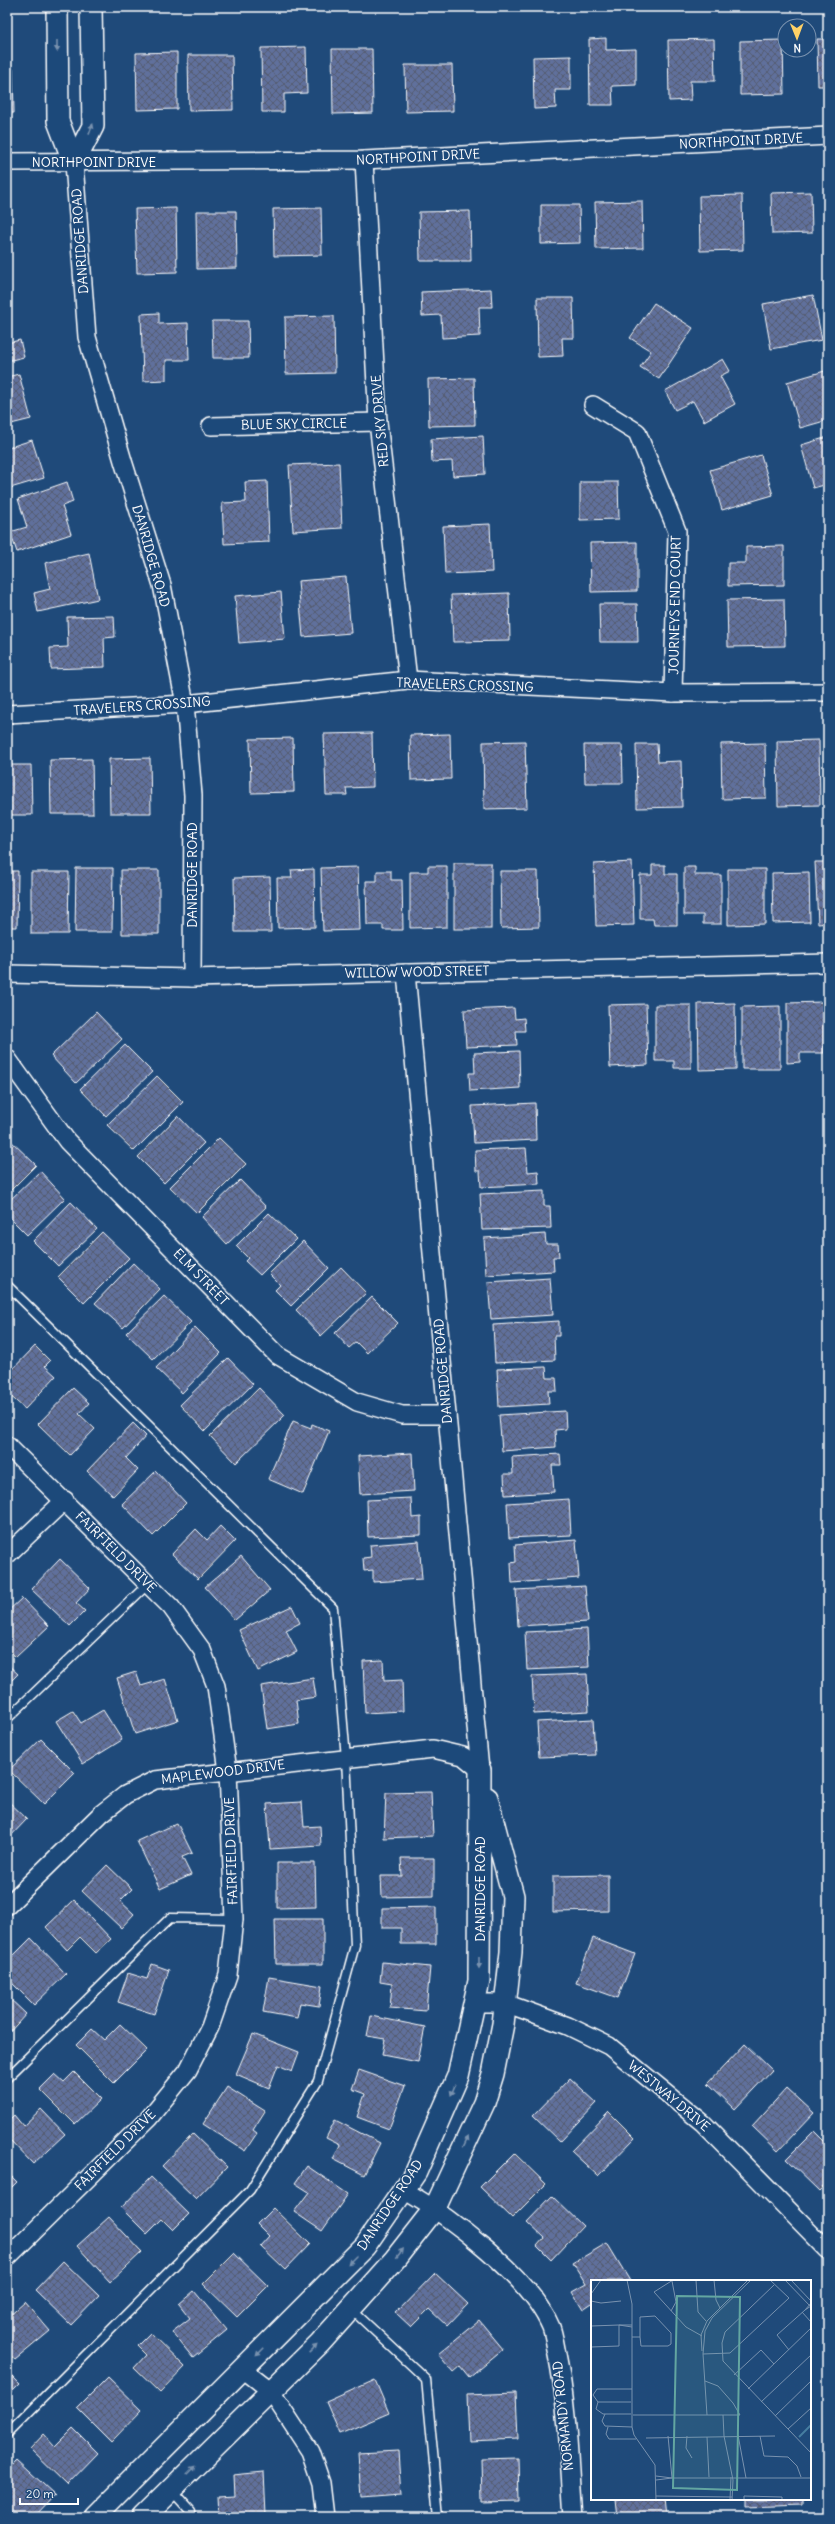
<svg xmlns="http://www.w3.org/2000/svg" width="835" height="2524" font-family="Delius,sans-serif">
<defs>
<pattern id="building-cross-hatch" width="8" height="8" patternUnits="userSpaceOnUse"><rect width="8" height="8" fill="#616f9c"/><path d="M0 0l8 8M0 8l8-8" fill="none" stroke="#555c70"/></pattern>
</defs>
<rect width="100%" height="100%" fill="#1f4a7a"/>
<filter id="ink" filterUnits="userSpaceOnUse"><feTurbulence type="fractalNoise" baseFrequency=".025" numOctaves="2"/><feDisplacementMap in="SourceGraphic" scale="8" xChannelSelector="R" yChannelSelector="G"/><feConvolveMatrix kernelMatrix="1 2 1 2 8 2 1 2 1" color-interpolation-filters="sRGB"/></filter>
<g filter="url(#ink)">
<g fill="url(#building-cross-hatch)" stroke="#fff">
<polygon points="606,38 606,50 636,49 636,85 612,86 613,105 590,105 589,39"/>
<polygon points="714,39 715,81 690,81 691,100 669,101 668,40"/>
<polygon points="817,39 828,39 828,86 818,86"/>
<polygon points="783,40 784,94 740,95 740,41"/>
<polygon points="306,47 307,93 284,94 284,112 262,112 261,48"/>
<polygon points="332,49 372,49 373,113 333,114"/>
<polygon points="177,52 177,109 137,110 136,53"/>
<polygon points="188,55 232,55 233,110 189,111"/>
<polygon points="571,56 571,90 555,90 556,108 534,109 533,57"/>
<polygon points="405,65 452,65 453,111 406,112"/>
<polygon points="7,69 13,69 14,113 7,113"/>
<polygon points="811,192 812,233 772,234 771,193"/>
<polygon points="742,195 743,250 700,251 699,196"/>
<polygon points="642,201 643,248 596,249 595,202"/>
<polygon points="541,205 579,205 580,243 541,244"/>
<polygon points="176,208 177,272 137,273 135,209"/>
<polygon points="321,208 322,255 274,256 273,209"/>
<polygon points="196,211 236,211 237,268 197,269"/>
<polygon points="470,211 471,261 420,261 419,212"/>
<polygon points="491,289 492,307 479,307 480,336 442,338 441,315 422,316 421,292"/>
<polygon points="813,295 822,340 771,349 763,304"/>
<polygon points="537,298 573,298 574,338 562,338 563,356 538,357"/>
<polygon points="654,303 693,328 659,379 640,367 651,351 630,338"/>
<polygon points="159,313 159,324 188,323 189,360 166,360 166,380 143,381 141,314"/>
<polygon points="334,316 335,373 286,374 285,317"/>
<polygon points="212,321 248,321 249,358 213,358"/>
<polygon points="20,340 24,357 7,361 7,343"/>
<polygon points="723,359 730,371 720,376 735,404 704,421 693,401 675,410 665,391"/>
<polygon points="828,370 828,420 800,428 787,382"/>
<polygon points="19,374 31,419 7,425 7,377"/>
<polygon points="474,378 475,425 429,426 428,379"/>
<polygon points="483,436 485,474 453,476 452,461 432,462 431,439"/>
<polygon points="828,437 828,484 813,488 801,445"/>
<polygon points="32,440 44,478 7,489 7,448"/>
<polygon points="761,455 773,495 722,510 710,470"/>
<polygon points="339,463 342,528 293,531 289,465"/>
<polygon points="267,481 269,542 224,544 222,503 246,502 245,482"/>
<polygon points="67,482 73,502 62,506 71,534 17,552 10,532 27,527 18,499"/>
<polygon points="580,482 618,482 619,519 580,520"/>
<polygon points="490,524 492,572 445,574 443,526"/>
<polygon points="637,542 637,591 591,592 590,543"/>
<polygon points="784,546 784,585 728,586 728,563 746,563 746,547"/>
<polygon points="89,553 98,599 38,612 34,593 50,589 45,563"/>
<polygon points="346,577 351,633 303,637 298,581"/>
<polygon points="281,592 285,639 239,643 235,596"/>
<polygon points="509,593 510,641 453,642 451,595"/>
<polygon points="784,599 785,646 728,647 727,600"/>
<polygon points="599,604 637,604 638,642 600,642"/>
<polygon points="114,616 115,637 104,638 105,667 51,669 50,648 68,647 67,617"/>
<polygon points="372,733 373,787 346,788 347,795 326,795 324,734"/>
<polygon points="450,734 451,779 411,780 410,735"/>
<polygon points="293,738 294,792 251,793 250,739"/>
<polygon points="819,740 820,805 778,806 777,741"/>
<polygon points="525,741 527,808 484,809 483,742"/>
<polygon points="765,743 766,798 722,799 721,744"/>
<polygon points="636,744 657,744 658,762 681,761 682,807 637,808"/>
<polygon points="584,745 622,745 623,783 585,783"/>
<polygon points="150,758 151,813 110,813 109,759"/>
<polygon points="92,759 93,814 51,814 50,760"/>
<polygon points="7,760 11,760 11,765 31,765 32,815 7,815"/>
<polygon points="632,862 634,925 596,926 594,864"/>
<polygon points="815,862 828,862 828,923 818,924"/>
<rect x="454" y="863" width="37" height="66"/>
<polygon points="652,865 665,865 665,874 677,874 677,925 654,925 653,919 640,919 640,875 652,875"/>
<polygon points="428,866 447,866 447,927 410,928 410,872 428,872"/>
<polygon points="358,867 360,930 323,931 321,868"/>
<polygon points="684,867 695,867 695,875 721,875 721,924 703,924 703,915 684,915"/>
<polygon points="76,868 113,868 112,932 75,932"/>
<polygon points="314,869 315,927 278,928 277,878 292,878 291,870"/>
<polygon points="728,869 765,869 765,924 728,925"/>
<polygon points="121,870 159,870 159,934 122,934"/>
<polygon points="7,871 18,871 17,927 7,927"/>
<polygon points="377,871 391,871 391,880 402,880 403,930 383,930 383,925 367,925 366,881 377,881"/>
<polygon points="500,871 538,871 539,927 501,928"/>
<polygon points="31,872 69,872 68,934 31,934"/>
<polygon points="809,872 810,922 773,923 772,873"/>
<polygon points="270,877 271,932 235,932 234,878"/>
<polygon points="823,1002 824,1053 800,1053 800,1062 787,1063 787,1003"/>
<polygon points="735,1003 736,1069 699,1070 698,1004"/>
<polygon points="646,1004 648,1065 610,1067 608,1005"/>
<polygon points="655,1005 691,1005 691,1068 674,1068 674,1061 655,1061"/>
<polygon points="780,1006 780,1069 742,1069 742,1007"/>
<polygon points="514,1008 515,1019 524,1018 525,1031 516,1031 517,1045 466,1047 464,1010"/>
<polygon points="96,1012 122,1039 76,1083 51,1056"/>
<polygon points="125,1045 152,1072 106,1116 80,1089"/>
<polygon points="519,1051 520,1088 470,1091 469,1073 475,1073 474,1053"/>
<polygon points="157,1076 183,1102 134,1151 107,1125"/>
<polygon points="535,1103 536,1140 474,1143 472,1106"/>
<polygon points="178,1116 204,1143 164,1183 138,1157"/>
<polygon points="219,1138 246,1164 197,1213 170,1187"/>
<polygon points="9,1139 36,1165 7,1194 7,1141"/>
<polygon points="526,1148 528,1172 538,1171 539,1184 481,1187 480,1171 476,1171 475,1150"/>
<polygon points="40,1171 65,1198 27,1235 7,1215 7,1203"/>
<polygon points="240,1180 266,1207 227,1244 202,1217"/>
<polygon points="544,1191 544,1206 550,1206 551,1228 482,1230 480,1194"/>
<polygon points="71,1202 97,1229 58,1266 33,1241"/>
<polygon points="269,1213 296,1239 260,1275 245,1261 248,1258 236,1246"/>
<polygon points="102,1232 129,1258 84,1303 58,1277"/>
<polygon points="545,1234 546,1244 558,1244 559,1257 553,1257 554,1271 486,1275 484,1238"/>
<polygon points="303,1241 329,1268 291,1306 275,1290 280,1285 269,1274"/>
<polygon points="133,1263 160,1289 123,1328 95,1303"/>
<polygon points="341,1267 366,1293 321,1336 296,1310"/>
<polygon points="550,1278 553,1315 491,1319 488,1282"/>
<polygon points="164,1296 191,1322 153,1359 126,1333"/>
<polygon points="372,1297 398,1323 367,1353 356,1342 349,1348 335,1333"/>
<polygon points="559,1321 559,1336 554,1336 555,1360 495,1363 493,1325"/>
<polygon points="195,1327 221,1353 182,1393 156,1368"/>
<polygon points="35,1346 50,1361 45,1366 56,1376 25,1409 7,1393 7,1375"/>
<polygon points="228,1358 253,1384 205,1431 180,1405"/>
<polygon points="546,1367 547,1378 556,1378 557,1391 548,1391 549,1404 499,1407 497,1369"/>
<polygon points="73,1388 89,1403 79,1414 95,1429 70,1455 38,1424"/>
<polygon points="259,1388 285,1415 236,1463 210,1436"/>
<polygon points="565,1411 566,1429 555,1430 556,1447 502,1451 499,1415"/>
<polygon points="293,1421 311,1428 312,1424 329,1431 303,1494 268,1479"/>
<polygon points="133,1423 146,1436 126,1458 138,1470 113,1496 87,1471"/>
<polygon points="412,1453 414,1491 360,1494 358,1456"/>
<polygon points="560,1454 561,1465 552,1465 554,1492 505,1495 504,1474 513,1474 512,1457"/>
<polygon points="156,1471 186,1503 153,1536 122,1504"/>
<polygon points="411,1498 412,1518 421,1517 421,1535 368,1537 367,1500"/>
<polygon points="569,1499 571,1535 509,1538 507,1503"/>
<polygon points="220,1526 235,1541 198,1579 172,1554 196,1529 207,1540"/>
<polygon points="576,1540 579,1578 512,1583 511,1563 516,1562 515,1545"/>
<polygon points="419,1541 422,1579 373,1582 373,1570 364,1571 363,1558 371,1557 370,1545"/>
<polygon points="241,1556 270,1590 235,1620 205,1587"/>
<polygon points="60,1559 90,1588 76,1603 85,1611 70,1626 31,1589"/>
<polygon points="585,1586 588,1622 518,1626 516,1590"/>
<polygon points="22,1598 49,1626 16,1657 7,1648 7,1612"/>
<polygon points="292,1606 300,1623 286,1630 297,1652 258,1671 239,1630"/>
<polygon points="587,1629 589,1667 527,1670 525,1632"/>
<polygon points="383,1660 384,1681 402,1680 403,1711 365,1713 363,1661"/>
<polygon points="7,1664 18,1674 7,1685"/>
<polygon points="136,1672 141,1686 165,1679 178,1720 135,1734 117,1678"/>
<polygon points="587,1674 589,1711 534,1714 532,1676"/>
<polygon points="313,1678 316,1697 296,1700 299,1724 267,1729 261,1686"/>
<polygon points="103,1710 122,1740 83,1764 56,1721 73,1711 81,1723"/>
<polygon points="593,1719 595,1755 539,1757 537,1722"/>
<polygon points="41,1739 75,1773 44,1804 9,1770"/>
<polygon points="431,1792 433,1836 384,1838 386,1793"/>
<polygon points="7,1800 27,1819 7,1840"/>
<polygon points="302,1802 304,1827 320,1826 321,1846 270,1849 267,1804"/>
<polygon points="177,1823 192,1853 182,1857 191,1875 160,1889 137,1841"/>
<polygon points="401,1858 434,1858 434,1896 382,1897 381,1876 402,1876"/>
<polygon points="277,1863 315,1863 316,1907 277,1908"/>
<polygon points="107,1865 132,1889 120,1901 134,1914 121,1928 82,1891"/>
<polygon points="608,1875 608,1911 553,1912 553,1876"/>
<polygon points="74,1900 111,1939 96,1953 80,1937 67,1950 46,1927"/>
<polygon points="436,1907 436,1944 401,1944 401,1928 382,1928 382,1908"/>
<polygon points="275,1919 323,1919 323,1964 276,1964"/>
<polygon points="31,1938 66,1974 34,2005 7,1978 7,1962"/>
<polygon points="593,1938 635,1954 618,1998 576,1983"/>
<polygon points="382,1962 430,1967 426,2011 390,2008 392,1984 380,1982"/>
<polygon points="152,1964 169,1970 154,2014 118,2002 128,1973 147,1979"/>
<polygon points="269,1977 322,1986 319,2006 300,2003 297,2018 263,2012"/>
<polygon points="7,1996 26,2014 7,2035"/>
<polygon points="371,2016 425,2027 418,2062 382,2055 385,2039 367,2036"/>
<polygon points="120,2024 147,2050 114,2083 76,2045 92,2029 104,2040"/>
<polygon points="253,2034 299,2052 292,2071 278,2065 269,2088 236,2074"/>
<polygon points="745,2044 772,2070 735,2109 708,2083"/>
<polygon points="359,2070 405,2086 389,2129 357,2117 365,2094 352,2089"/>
<polygon points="74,2072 101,2099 75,2124 40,2089 55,2074 64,2082"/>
<polygon points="570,2078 597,2103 560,2142 533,2116"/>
<polygon points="227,2087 265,2111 253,2130 257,2133 245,2151 203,2124"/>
<polygon points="787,2088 814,2113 778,2151 752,2126"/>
<polygon points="41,2109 65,2134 33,2164 7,2137 7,2122 14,2115 23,2126"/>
<polygon points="609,2112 635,2138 598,2176 571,2151"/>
<polygon points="335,2120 380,2143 364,2175 333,2159 340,2145 326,2138"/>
<polygon points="814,2131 828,2145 828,2182 819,2191 786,2159"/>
<polygon points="193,2134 227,2167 196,2199 162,2166"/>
<polygon points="514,2153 546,2184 512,2218 480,2187"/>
<polygon points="307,2166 348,2194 322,2231 294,2212 309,2192 295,2183"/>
<polygon points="7,2172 17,2182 7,2192"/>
<polygon points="151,2177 189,2214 173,2230 162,2219 147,2234 121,2208"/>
<polygon points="552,2196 583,2226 551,2260 537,2246 544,2238 527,2222"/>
<polygon points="273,2208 310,2244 285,2270 260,2246 269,2236 257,2224"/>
<polygon points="109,2217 142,2252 110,2282 77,2246"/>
<polygon points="607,2243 630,2281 592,2281 592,2304 583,2310 572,2292 586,2284 573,2263"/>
<polygon points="234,2253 268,2286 237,2317 203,2284"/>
<polygon points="63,2261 99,2296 71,2325 35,2290"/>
<polygon points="435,2273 468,2304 447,2326 429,2309 411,2327 396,2313"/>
<polygon points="194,2291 227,2330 193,2358 172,2332 190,2318 179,2304"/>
<polygon points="25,2302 50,2331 15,2360 7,2351 7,2318"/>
<polygon points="479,2320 503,2349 469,2377 460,2366 453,2372 438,2354"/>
<polygon points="150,2333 185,2367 160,2393 134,2368 146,2355 137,2346"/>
<polygon points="7,2372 19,2384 7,2396"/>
<polygon points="108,2377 142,2410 111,2442 77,2408"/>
<polygon points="375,2380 389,2413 340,2434 326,2402"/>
<polygon points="516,2393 518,2439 469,2441 467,2395"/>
<polygon points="73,2428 98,2453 67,2485 30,2449 44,2434 55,2446"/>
<polygon points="398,2451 401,2496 361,2499 358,2453"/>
<polygon points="518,2458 519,2501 482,2502 481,2459"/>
<polygon points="17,2460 55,2495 34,2517 16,2517 7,2509 7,2486 11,2482 7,2479 7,2470"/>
<polygon points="264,2472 266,2515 219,2517 218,2497 234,2496 233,2475"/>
<polygon points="615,2499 665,2499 667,2517 617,2517"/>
<polygon points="747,2499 801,2499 801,2505 747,2507"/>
<polygon points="411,2515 412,2517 363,2517"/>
</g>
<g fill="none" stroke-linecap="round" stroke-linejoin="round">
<defs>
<g id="service">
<polyline points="7,1285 333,1608 346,1758 355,1945 318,2081 250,2190 7,2434"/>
<polyline points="7,1719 148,1584"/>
<polyline points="7,2078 170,1918 234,1919"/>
<polyline points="351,2309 426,2379 439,2517"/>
<polyline points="171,2490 191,2512 191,2517"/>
</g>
<g id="minor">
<polyline points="364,160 378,422 408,680"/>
<polyline points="7,162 364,160 828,136"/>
<polyline points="74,163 87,337 123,461 162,585 185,704 193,795 192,978"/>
<polyline points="593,405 637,432 677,531 673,693"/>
<polyline points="211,426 378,422"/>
<polyline points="7,714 185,704 408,680 673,693 828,692"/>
<polyline points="406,973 480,1770"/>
<polyline points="7,974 192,978 828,963"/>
<polyline points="7,1058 67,1141 277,1355 357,1402 402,1415 447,1415"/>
<polyline points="7,1445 171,1607 202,1650 216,1686 228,1771 234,1919 228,1975 210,2027 188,2070 149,2118 7,2258"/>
<polyline points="7,1555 65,1500"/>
<polyline points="7,1906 102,1813 125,1795 155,1780 433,1749 463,1756 480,1770"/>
<polyline points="476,2003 505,2003 568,2026 609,2046 703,2123 828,2250"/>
<path d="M404,2190C450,2217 530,2277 551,2327C554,2335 555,2345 557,2354C568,2407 569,2463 573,2517"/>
<polyline points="243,2369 270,2390 310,2451 321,2483 325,2517"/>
</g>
<g id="tertiary">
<polyline points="57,7 58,121 74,163"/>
<polyline points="74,163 93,126 91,7"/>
<polyline points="95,2517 365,2246 416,2172 458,2076 479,1981 480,1770"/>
<polyline points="143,2517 320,2343 395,2259 435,2208 484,2103 493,2074 503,2024 511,1952 513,1896 487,1798"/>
</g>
</defs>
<use href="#service" stroke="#fff" stroke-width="11"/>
<use href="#minor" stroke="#fff" stroke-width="20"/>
<use href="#tertiary" stroke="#fff" stroke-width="24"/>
<use href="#service" stroke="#1f4a7a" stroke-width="8"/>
<use href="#minor" stroke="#1f4a7a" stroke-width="17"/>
<use href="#tertiary" stroke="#1f4a7a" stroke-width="21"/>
</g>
<defs><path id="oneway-solid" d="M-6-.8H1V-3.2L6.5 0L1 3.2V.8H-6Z"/></defs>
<g fill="#7992af">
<use href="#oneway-solid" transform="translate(57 46) rotate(90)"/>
<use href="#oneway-solid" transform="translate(91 129) rotate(-70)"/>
<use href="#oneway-solid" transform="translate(479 1963) rotate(90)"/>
<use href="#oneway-solid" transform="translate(453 2090) rotate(112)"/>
<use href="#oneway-solid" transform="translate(466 2141) rotate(-65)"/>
<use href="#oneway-solid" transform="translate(400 2253) rotate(-52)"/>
<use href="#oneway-solid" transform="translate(352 2260) rotate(135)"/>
<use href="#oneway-solid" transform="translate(313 2349) rotate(-44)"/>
<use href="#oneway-solid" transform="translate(260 2352) rotate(135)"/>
<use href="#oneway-solid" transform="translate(191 2470) rotate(-45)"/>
</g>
</g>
<g text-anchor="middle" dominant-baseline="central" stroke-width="3" stroke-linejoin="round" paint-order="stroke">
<g font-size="13" fill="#fff" stroke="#1f4a7a">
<text transform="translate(741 141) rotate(-3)">NORTHPOINT DRIVE</text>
<text transform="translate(418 157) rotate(-3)">NORTHPOINT DRIVE</text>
<text x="94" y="162">NORTHPOINT DRIVE</text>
<text transform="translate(80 241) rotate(-94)">DANRIDGE ROAD</text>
<text transform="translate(380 421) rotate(-95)">RED SKY DRIVE</text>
<text transform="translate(294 424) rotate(-1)">BLUE SKY CIRCLE</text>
<text transform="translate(151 556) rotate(74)">DANRIDGE ROAD</text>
<text transform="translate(675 605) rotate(-89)">JOURNEYS END COURT</text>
<text transform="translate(465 685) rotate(2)">TRAVELERS CROSSING</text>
<text transform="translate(142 706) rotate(-4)">TRAVELERS CROSSING</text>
<text transform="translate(192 875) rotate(-90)">DANRIDGE ROAD</text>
<text transform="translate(417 972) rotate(-1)">WILLOW WOOD STREET</text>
<text transform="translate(201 1277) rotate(46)">ELM STREET</text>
<text transform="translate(443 1371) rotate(-95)">DANRIDGE ROAD</text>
<text transform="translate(116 1552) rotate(45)">FAIRFIELD DRIVE</text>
<text transform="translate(223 1772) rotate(-7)">MAPLEWOOD DRIVE</text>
<text transform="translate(231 1851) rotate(-92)">FAIRFIELD DRIVE</text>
<text transform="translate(480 1889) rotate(-90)">DANRIDGE ROAD</text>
<text transform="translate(669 2096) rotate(40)">WESTWAY DRIVE</text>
<text transform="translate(115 2150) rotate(-45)">FAIRFIELD DRIVE</text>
<text transform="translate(390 2205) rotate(-56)">DANRIDGE ROAD</text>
<text transform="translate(563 2416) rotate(-96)">NORMANDY ROAD</text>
</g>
</g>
<g transform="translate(591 2280)">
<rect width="220" height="220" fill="#1f4a7a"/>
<path fill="none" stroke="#467ea0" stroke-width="2" d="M208,157L220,145"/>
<path fill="none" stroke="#7992af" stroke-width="1" d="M36,0L41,24V147L43,155L64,185L65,220M82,0L63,12L95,47L111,56M105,0L107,32L115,41M123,0L125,20L129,28M194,0L220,27M200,0L220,21M183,5L134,52L131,63L132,81L220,173M0,14L10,0M0,21L10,23L30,21M220,26L214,30L220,23M80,31L85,22L81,1M211,32L220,42M0,46L28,45V66L0,67M41,47L28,45H41M41,57H49L50,66H77L80,64V53L64,36L49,37V57M198,70L186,55L214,30M111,71L110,55L116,41L157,0M112,74L139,73L198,18L179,0M143,95L170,70L183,84M157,109L220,48M7,122L2,115L6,109H41M170,122L220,75M14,134L11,141L14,146L41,147M40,134H12L5,129L7,122H40M42,135H149L142,123L127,106L114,101M116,135L112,74L114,51L121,38L160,0M132,135L133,156L142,200L141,220M184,136L220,101M17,147L15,154L18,159H45M197,149L220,128M147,155L155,198M77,156L81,198H220M96,156L95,168L101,178M169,156L173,176L197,177L206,186L210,197M116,157L118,197M55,158L184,156M65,196L81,198L65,200M65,216L141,217M139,220L140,197M153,220V216L191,217V220"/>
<path fill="#63a6a1" fill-opacity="0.15" stroke="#63a6a1" stroke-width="2" d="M86,16L149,17L146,210L82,208Z"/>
<rect width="220" height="220" fill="none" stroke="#fff" stroke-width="2"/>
</g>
<rect width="835" height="2524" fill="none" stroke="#1f4a7a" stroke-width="24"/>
<rect x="12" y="12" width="811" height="2500" fill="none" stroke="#fff" stroke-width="1.5" filter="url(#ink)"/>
<g transform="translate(797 38) rotate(179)"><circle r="19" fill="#1f4a7a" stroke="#7992af"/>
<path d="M0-3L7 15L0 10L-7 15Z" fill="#ffd166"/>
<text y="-6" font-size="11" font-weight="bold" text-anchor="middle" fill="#ffffff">N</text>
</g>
<path d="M20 2498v6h58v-6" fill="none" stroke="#ffffff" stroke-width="2"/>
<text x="26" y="2498" font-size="12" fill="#ffffff" stroke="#1f4a7a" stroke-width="3" paint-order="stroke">20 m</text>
</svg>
